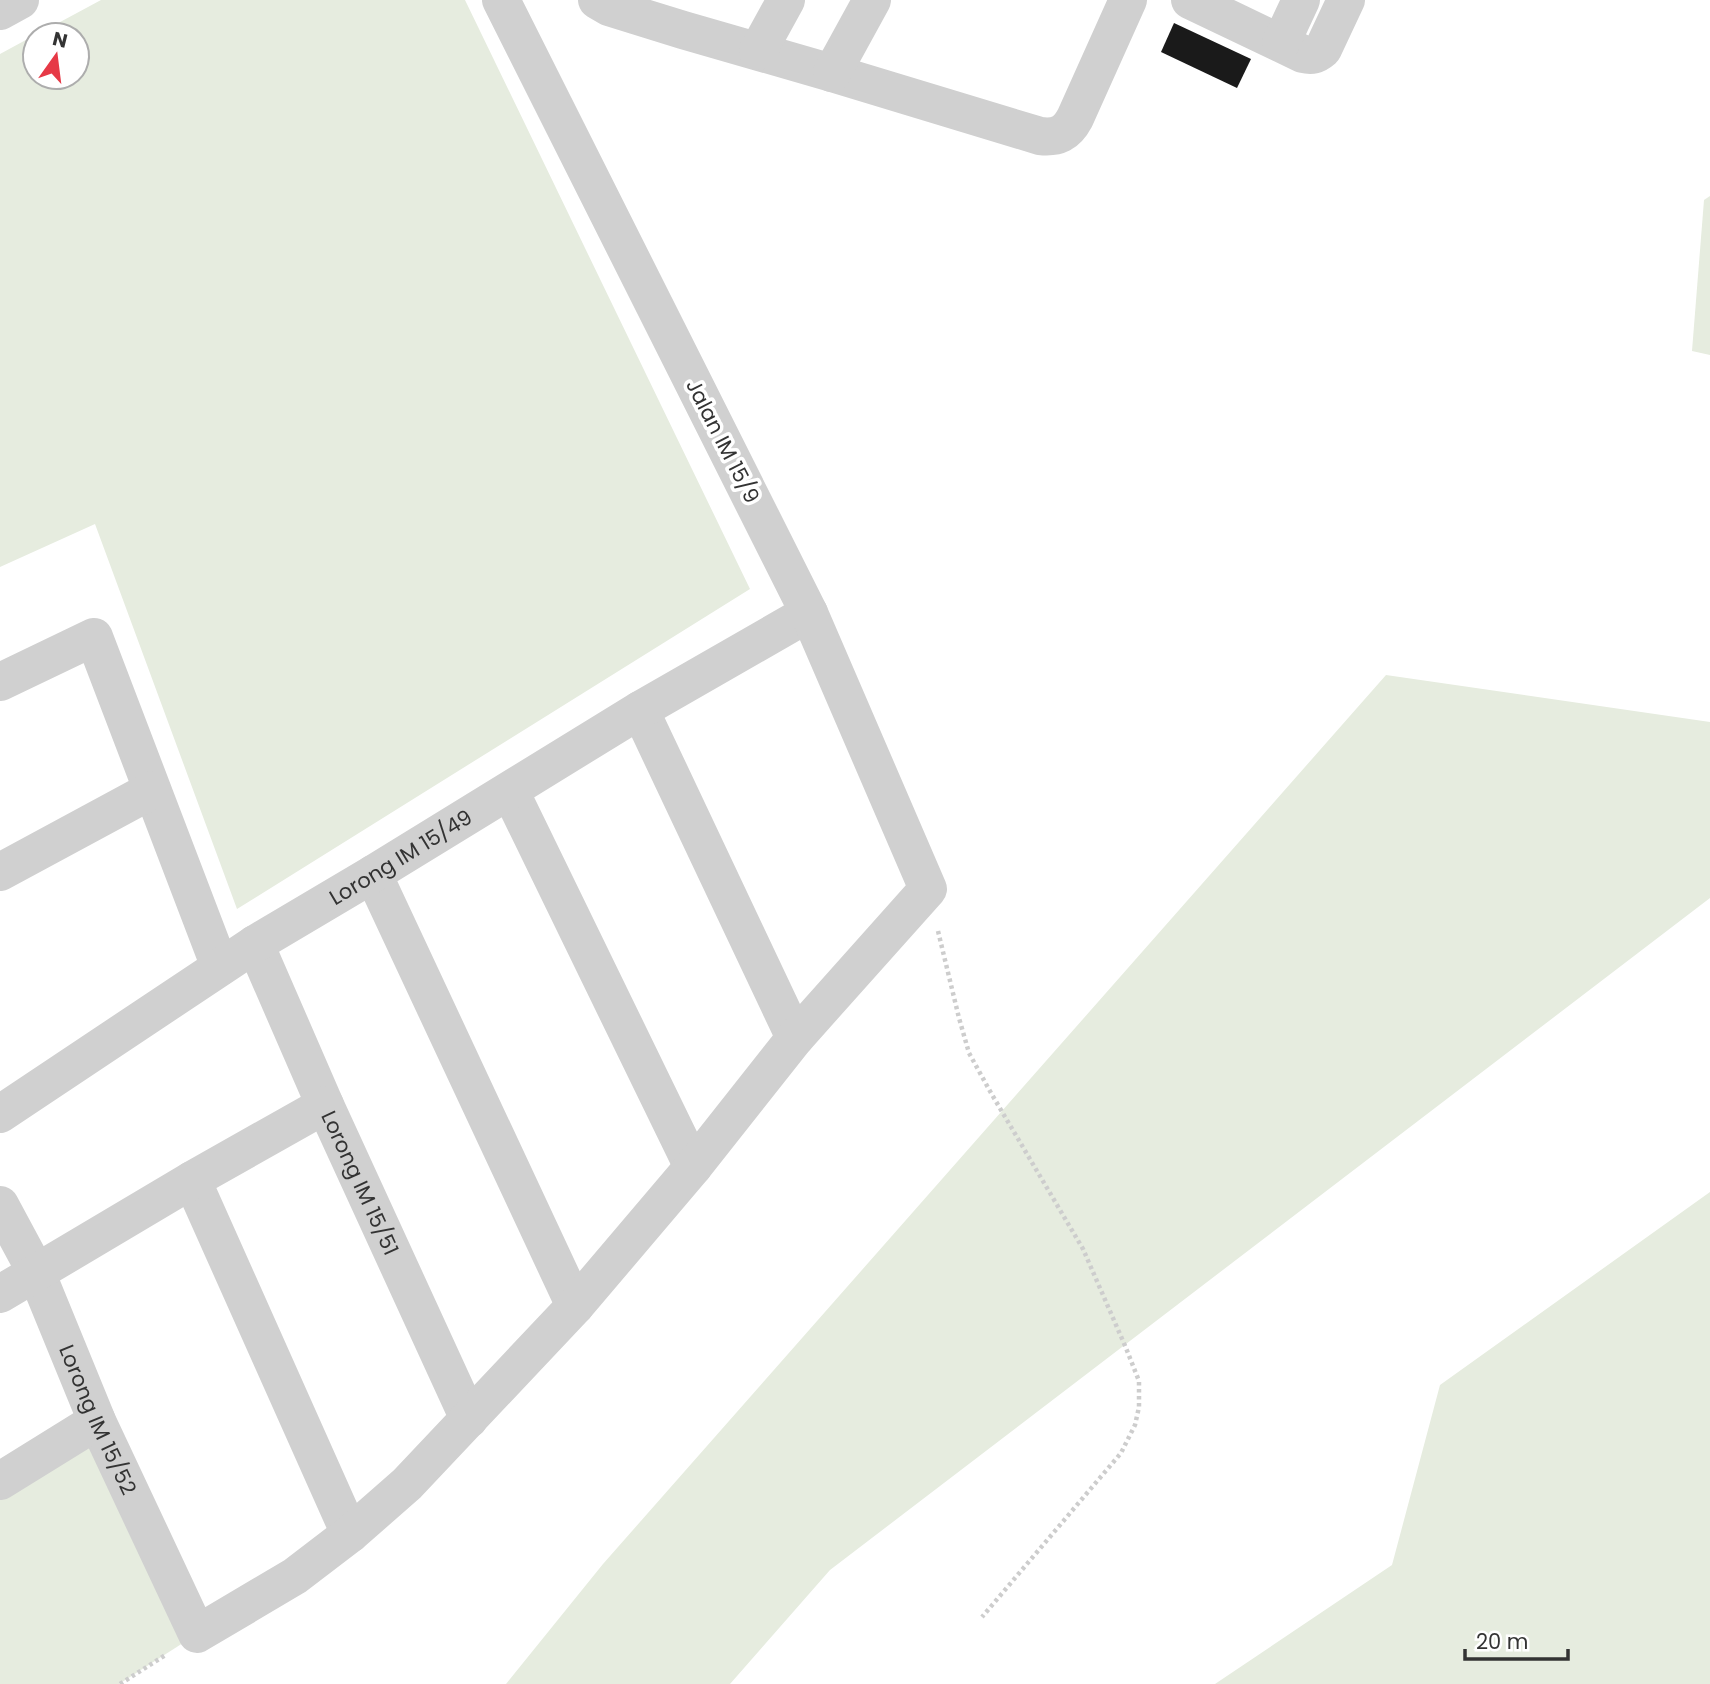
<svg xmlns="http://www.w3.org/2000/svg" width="1710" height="1684" font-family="Poppins,sans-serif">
<rect width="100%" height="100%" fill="#fff"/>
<g fill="#e6ecdf">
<polygon points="101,0 465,0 750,589 237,909 95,524 0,567 0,54 35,35 35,77 77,77 77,35 36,35"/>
<polygon points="1710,196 1710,355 1692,351 1704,200"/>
<polygon points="1386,675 1710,722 1710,898 830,1570 730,1684 506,1684 603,1564"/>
<polygon points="1710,1192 1710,1684 1215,1684 1392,1565 1440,1385"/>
<polygon points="97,1421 197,1634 119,1684 0,1684 0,1481"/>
</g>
<polygon fill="#1a1a1a" points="1174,23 1251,59 1237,88 1161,52"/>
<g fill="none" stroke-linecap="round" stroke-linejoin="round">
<g stroke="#cdcdcd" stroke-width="4.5" stroke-dasharray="3.5 3.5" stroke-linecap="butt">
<polyline points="938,931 959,1018 969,1053 991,1093 1083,1249 1126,1348 1139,1381 1139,1407 1135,1425 1121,1453 982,1617"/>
<polyline points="120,1684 167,1654"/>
</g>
<g stroke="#d0d0d0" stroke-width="38">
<path d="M597,0L609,7L683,30L832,73L1040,136C1058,138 1067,133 1075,118L1128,0"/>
<path d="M1190,0L1303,54C1312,56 1316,55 1323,49L1346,0"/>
<polyline points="0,11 20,0"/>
<polyline points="1281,43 1301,0"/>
<polyline points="758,51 786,0"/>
<polyline points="832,73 872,0"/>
<polyline points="0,682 94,637 220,967"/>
<polyline points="640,710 795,1038"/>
<polyline points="510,791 693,1167"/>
<polyline points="0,872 152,790"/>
<polyline points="373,874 575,1306"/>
<path id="s1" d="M255,944L325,1105L469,1419"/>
<path id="s2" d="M0,1114L255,944L373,874L640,710L809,613"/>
<polyline points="192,1180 350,1534"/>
<path id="s3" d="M0,1205L36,1272L97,1421L197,1634L295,1576L350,1534L407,1484L575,1306L693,1167L795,1038L928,889L809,613L501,0"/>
<polyline points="0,1294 192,1180 325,1105"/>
<polyline points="0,1481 97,1421"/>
</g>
</g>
<g text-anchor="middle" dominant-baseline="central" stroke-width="7" stroke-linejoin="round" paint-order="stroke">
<g font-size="21" fill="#333" stroke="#fff">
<text transform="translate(723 441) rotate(63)">Jalan IM 15/9</text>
<text stroke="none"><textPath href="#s2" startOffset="476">Lorong IM 15/49</textPath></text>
<text stroke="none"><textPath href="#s1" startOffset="261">Lorong IM 15/51</textPath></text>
<text stroke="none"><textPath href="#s3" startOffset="236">Lorong IM 15/52</textPath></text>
</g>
</g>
<g transform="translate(56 56) rotate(14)"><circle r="33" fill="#ffffff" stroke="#adadad" stroke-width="2"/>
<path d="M0-5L12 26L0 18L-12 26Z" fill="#e63946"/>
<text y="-10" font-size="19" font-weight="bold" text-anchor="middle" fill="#333333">N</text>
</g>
<path d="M1465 1649v10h103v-10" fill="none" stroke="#333333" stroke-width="3.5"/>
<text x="1476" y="1649" font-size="21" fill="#333333" stroke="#ffffff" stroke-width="5" paint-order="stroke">20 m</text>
</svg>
